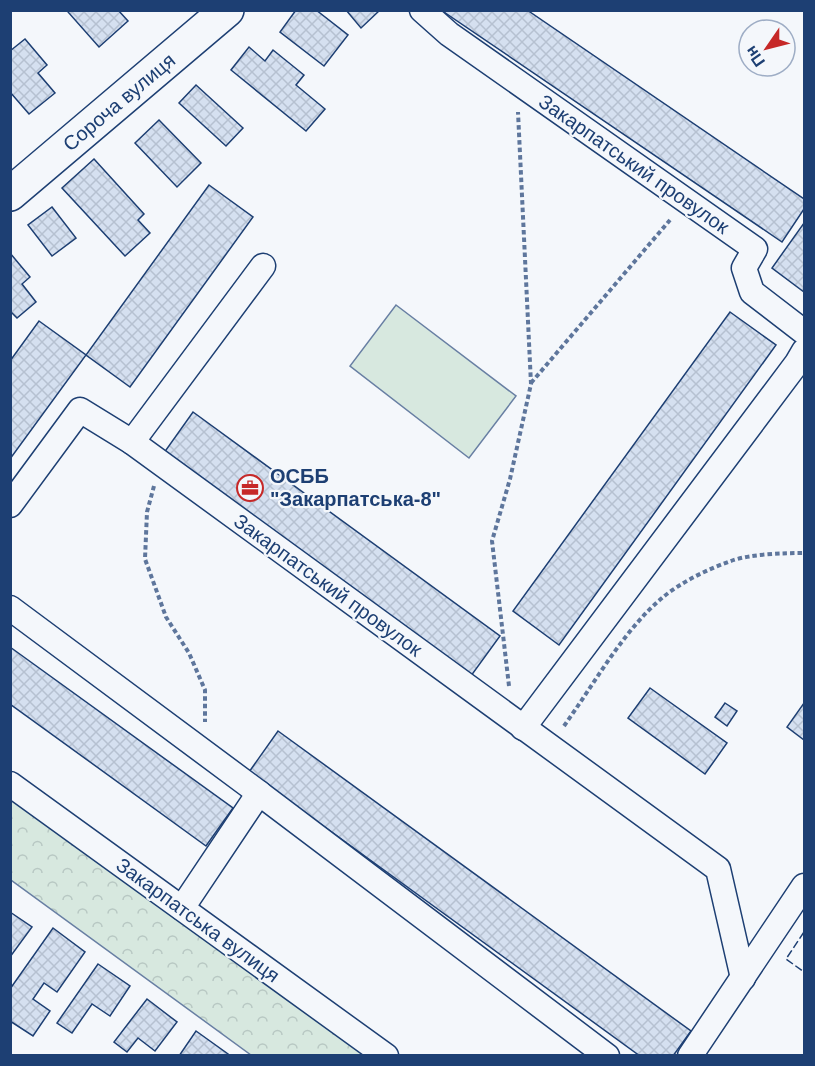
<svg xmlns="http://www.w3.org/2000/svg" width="815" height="1066" font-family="Arial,sans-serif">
<defs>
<pattern id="park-crowns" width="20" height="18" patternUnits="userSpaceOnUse" patternTransform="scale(1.5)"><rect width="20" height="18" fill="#d7e8df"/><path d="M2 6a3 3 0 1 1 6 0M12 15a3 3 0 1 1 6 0" fill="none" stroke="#b8c8c3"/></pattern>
<pattern id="building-cross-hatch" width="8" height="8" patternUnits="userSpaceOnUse" patternTransform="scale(1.5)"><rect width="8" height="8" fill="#d5e0f0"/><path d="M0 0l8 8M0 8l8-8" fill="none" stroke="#b6c1d1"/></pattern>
</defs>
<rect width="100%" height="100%" fill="#f4f7fb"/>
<polygon fill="#d7e8df" stroke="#687fa3" stroke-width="1.5" points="396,305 516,396 469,458 350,366"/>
<polygon fill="url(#park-crowns)" stroke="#687fa3" stroke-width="1.5" points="11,792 373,1055 251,1055 11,880"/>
<g fill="url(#building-cross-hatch)" stroke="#1d3f73" stroke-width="1.5">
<polygon points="69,10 118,10 128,21 99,47 68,12"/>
<polygon points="296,10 316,10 348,35 324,66 280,32"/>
<polygon points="346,10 380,10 361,28"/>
<polygon points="441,10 527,10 804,199 804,209 782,242"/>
<polygon points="25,39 47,65 38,73 55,93 29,114 10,92 10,51"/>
<polygon points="249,47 265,61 273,50 304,75 296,85 325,109 306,131 231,70"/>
<polygon points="196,85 243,128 226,146 179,103"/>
<polygon points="159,120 201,163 177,187 135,143"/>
<polygon points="94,159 144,214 138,220 150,233 125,256 62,188"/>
<polygon points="209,185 253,217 130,387 86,355"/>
<polygon points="52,207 76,238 52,256 28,225"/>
<polygon points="804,223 804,292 772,268"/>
<polygon points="10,253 30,277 22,284 36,302 17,318 10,311"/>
<polygon points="730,312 776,345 559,645 513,611"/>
<polygon points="39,321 86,355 10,459 10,361"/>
<polygon points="193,412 500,636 468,680 161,457"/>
<polygon points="10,647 233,808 206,846 10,704"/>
<polygon points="650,688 727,743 705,774 628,718"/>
<polygon points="725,703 737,711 727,726 715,717"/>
<polygon points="804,703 804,740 787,727"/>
<polygon points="278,731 691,1031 673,1056 640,1056 249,772"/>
<polygon points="10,912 32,927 10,957"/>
<polygon points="53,928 85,952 57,992 44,983 33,999 50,1011 33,1036 10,1021 10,989"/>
<polygon points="98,964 130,986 110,1016 92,1004 72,1033 57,1023"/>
<polygon points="147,999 177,1022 155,1051 138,1038 127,1052 114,1042"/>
<polygon points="196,1031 228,1054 227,1056 179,1056"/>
</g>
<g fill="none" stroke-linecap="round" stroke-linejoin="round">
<defs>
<g id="street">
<polyline points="422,10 449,34 755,249 744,268 752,292 804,332"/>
<polyline points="263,266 132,442 718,869 743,978"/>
<polyline points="10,505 80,410 132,442"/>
<polyline points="10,608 259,793"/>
<polyline points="523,728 797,363 804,351"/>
<polyline points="10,784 386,1056"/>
<polyline points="182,908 259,793 607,1056"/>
<polyline points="690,1056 804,886"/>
</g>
<polyline id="secondary" points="10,194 227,10"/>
</defs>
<use href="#street" stroke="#1d3f73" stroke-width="27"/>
<use href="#secondary" stroke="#1d3f73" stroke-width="36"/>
<g stroke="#5e769c" stroke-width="4" stroke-dasharray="4.5 3" stroke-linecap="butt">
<polyline points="531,383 670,220"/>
<polyline points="154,486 147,512 145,559 166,617 189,653 205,690 205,722"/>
<polyline points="509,686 492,541 510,479 531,384 518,112"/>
<path d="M564,726C594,684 623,631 662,598C681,582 708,569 731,561C749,554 785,553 804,553"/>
</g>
<use href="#street" stroke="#f4f7fb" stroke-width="24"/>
<use href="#secondary" stroke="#f4f7fb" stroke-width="33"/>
<polyline stroke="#1d3f73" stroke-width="1.5" stroke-dasharray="8 3" stroke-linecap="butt" points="804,932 786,959 804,972"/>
</g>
<defs>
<symbol id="office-ring" viewBox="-11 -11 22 22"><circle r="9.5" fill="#f4f7fb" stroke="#c62828" stroke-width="1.5"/><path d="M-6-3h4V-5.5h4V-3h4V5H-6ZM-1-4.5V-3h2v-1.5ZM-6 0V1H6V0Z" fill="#c62828"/></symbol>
</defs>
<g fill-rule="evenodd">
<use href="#office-ring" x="235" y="473" width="30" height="30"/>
</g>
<g text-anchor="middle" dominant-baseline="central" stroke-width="4.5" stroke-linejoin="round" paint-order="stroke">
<g font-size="20" fill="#1d3f73" stroke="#f4f7fb">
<text transform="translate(119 102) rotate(-40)">Сороча вулиця</text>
<text transform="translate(634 164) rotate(35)">Закарпатський провулок</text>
<text transform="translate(328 585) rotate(36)">Закарпатський провулок</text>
<text transform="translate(198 920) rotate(36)">Закарпатська вулиця</text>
</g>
<g font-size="20" font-weight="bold" fill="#1d3f73" stroke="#f4f7fb" text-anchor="start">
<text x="270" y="476">ОСББ<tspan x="270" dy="23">"Закарпатська-8"</tspan></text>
</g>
</g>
<rect width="815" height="1066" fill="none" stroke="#1d3f73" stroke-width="24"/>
<g transform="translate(767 48) rotate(235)"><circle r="28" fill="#f4f7fb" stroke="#9eadc5" stroke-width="1.5"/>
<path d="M0-4.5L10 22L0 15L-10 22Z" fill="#c62828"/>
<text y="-9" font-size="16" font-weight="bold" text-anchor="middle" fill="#1d3f73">Пн</text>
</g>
</svg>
